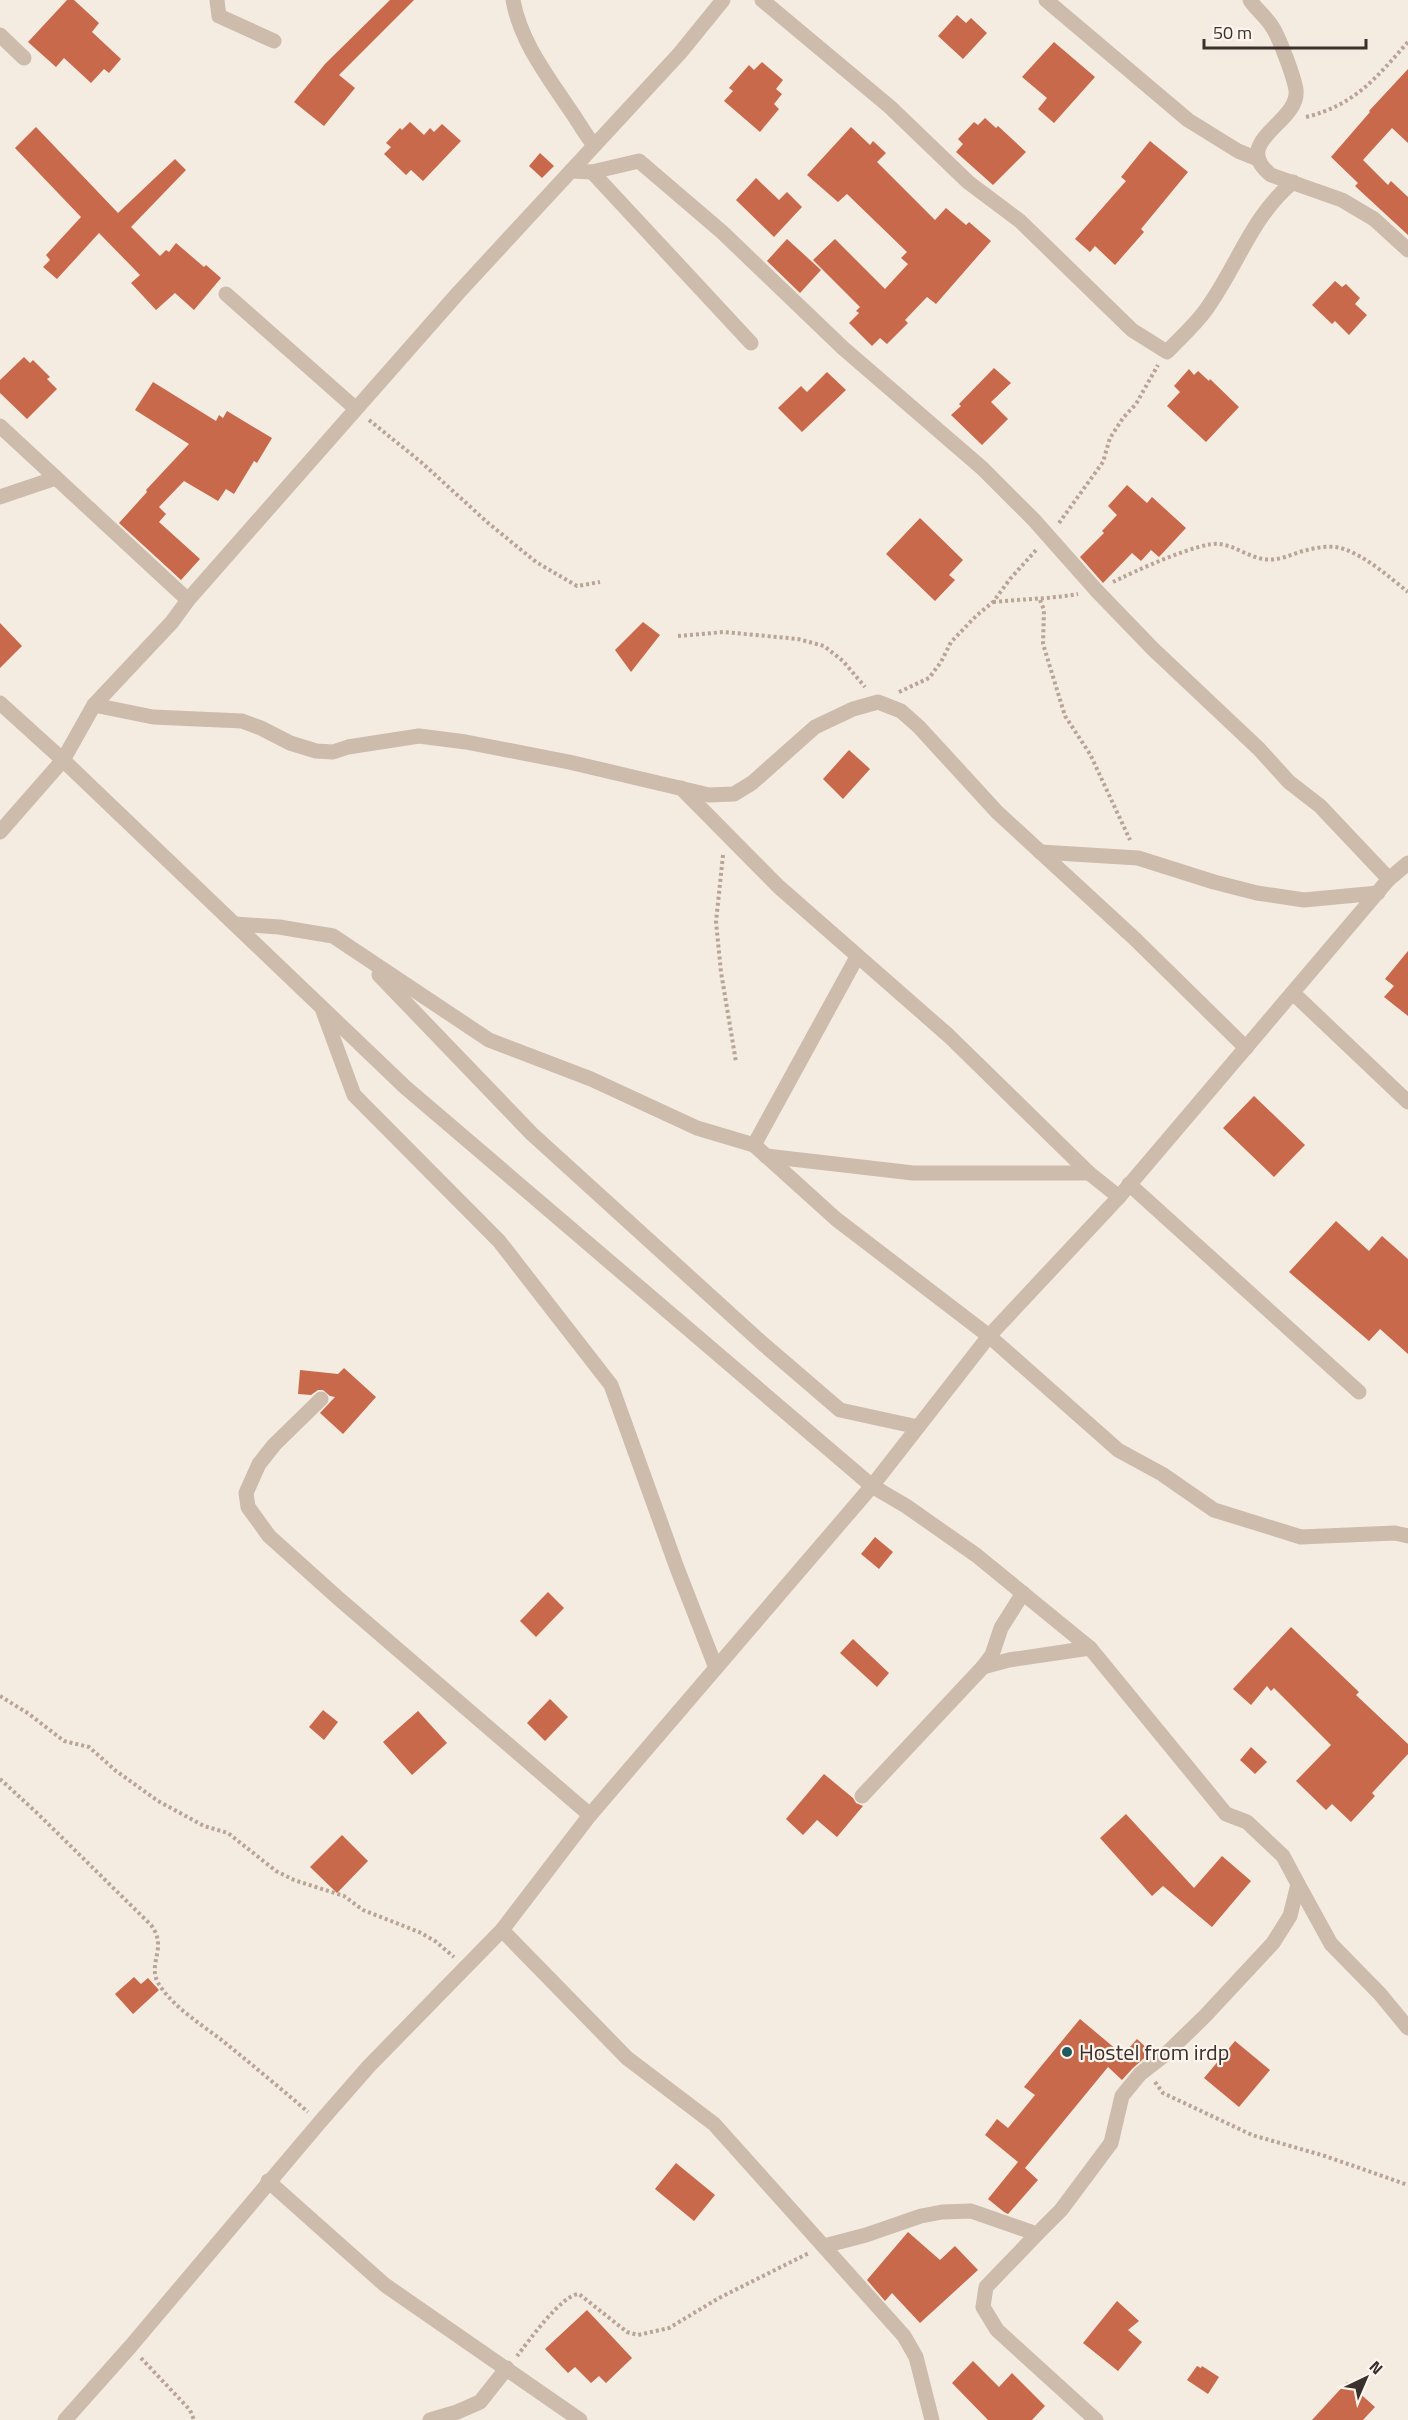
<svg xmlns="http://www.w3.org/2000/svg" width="1408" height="2420" font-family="'Titillium Web',sans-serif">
<rect width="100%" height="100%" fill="#f4ebe1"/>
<g fill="#c8694b">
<polygon points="67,0 74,0 99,23 92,32 121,59 109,73 104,69 91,83 64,58 56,67 28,42"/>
<polygon points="390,0 414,0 339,75 355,88 324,126 294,102 325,64"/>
<polygon points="957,15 966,23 971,18 987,33 963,59 938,36"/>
<polygon points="1054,42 1095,77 1054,123 1038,109 1047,98 1022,77"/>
<polygon points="762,62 783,80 776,89 782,94 774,104 779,109 760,132 724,101 733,91 729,88 749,65 754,70"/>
<polygon points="1408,69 1408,143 1392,128 1363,160 1388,185 1391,181 1408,197 1408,235 1355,186 1358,183 1331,157 1370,112 1369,111"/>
<polygon points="985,118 996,128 998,126 1026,152 993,185 956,152 963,144 958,139 974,122 978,125"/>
<polygon points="410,122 424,135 430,128 434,132 442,124 461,141 423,181 411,170 406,175 384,154 391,147 386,143 400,128 402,130"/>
<polygon points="36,127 118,213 175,159 186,170 131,227 160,256 166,250 169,252 176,243 204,267 206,265 221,278 194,310 175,293 156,310 131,283 140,275 99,233 57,279 43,267 50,260 46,255 81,217 15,148"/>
<polygon points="851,127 870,145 873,141 886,153 877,162 935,220 946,208 966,225 969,222 991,241 936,304 927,297 905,320 908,323 887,344 880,338 872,346 849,323 859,313 856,311 860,307 813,260 835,239 885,289 908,264 901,258 907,252 847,194 838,202 807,175"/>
<polygon points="1150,141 1188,172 1141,229 1144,232 1115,265 1095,246 1090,252 1075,239 1126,181 1121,177"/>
<polygon points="540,153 554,166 542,178 529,166"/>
<polygon points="756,178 779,200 787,192 802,207 774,237 736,200"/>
<polygon points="787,239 821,270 800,293 767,261"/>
<polygon points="1335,281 1342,287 1346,284 1360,298 1355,304 1367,315 1349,335 1335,321 1332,324 1312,305"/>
<polygon points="24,357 30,363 33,360 50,377 47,379 57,389 27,419 0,393 0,380"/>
<polygon points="994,368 1011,383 991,402 1008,419 982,445 951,415 961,406 959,404"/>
<polygon points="1189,369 1194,375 1198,371 1209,381 1210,379 1239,407 1206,442 1167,406 1180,392 1174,386"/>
<polygon points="827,372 846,390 802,432 778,408 801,386 807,392"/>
<polygon points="153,382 216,421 219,415 223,418 227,411 272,438 257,463 254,461 234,494 226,489 218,501 184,481 159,507 166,514 159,522 200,559 181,580 119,523 147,492 146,490 189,444 135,410"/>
<polygon points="1127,485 1147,503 1152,497 1186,528 1159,557 1151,550 1141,561 1132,553 1103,583 1080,557 1104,533 1102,531 1117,515 1108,506"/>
<polygon points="920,518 963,560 949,575 955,580 935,601 886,554"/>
<polygon points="643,622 660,635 631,672 615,650"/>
<polygon points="0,623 22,646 0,668"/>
<polygon points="849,750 870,769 843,799 823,779"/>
<polygon points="1408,951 1408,1016 1384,997 1394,986 1385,979"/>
<polygon points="1254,1096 1305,1145 1274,1177 1223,1128"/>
<polygon points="1336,1221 1369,1251 1382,1236 1408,1259 1408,1354 1380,1329 1369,1341 1289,1272"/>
<polygon points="344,1368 376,1397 343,1434 320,1413 335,1397 330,1396 323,1390 318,1390 311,1395 298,1394 300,1370 338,1374"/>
<polygon points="875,1537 893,1552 879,1569 861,1554"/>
<polygon points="548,1592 564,1608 536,1637 520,1621"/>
<polygon points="1291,1627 1359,1692 1356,1695 1408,1744 1408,1754 1372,1793 1375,1796 1351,1822 1332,1804 1326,1810 1296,1781 1331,1745 1274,1688 1271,1691 1267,1686 1251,1705 1233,1689"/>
<polygon points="853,1639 889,1673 877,1687 840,1653"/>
<polygon points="550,1699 568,1717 545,1741 527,1723"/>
<polygon points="323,1710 338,1722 324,1740 309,1727"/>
<polygon points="418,1711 447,1743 412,1775 383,1742"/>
<polygon points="1251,1747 1267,1762 1255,1774 1240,1760"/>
<polygon points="824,1774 853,1798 856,1803 863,1806 837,1837 817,1820 803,1835 786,1819"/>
<polygon points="1126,1814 1194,1888 1222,1856 1251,1881 1212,1927 1163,1886 1152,1896 1100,1838"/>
<polygon points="342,1835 368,1861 337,1893 310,1867"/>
<polygon points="134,1977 141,1984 148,1978 159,1990 133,2014 115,1994"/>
<polygon points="1080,2019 1123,2055 1137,2039 1151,2052 1133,2068 1122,2080 1108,2067 1025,2168 1038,2180 1008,2214 1004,2212 988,2199 1018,2162 985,2135 997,2119 1008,2128 1035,2095 1024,2087"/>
<polygon points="1235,2041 1270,2070 1239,2107 1204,2078"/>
<polygon points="676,2163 715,2195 694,2221 655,2189"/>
<polygon points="908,2232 940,2260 955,2246 978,2270 920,2323 892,2293 885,2301 867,2280"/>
<polygon points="1117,2301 1139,2321 1128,2330 1142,2342 1118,2371 1083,2343"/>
<polygon points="587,2310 632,2358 606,2383 599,2376 591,2383 575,2367 568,2373 545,2349"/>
<polygon points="973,2361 999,2387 1012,2373 1045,2406 1032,2420 988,2420 952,2383"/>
<polygon points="1197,2366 1201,2368 1202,2366 1219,2377 1208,2394 1187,2380"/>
<polygon points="1347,2382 1375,2407 1363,2420 1312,2420"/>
</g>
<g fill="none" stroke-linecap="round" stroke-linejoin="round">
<g stroke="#b9a596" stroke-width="4" stroke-dasharray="3 3" stroke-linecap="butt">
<path d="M1306,117C1355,105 1376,78 1408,42"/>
<polyline points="369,420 421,462 487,522 536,562 577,586 600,582"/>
<polyline points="1059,523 1103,462 1110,438 1123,418 1136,404 1158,365"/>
<path d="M1113,582C1133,572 1200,541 1220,544C1235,546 1249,557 1263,559C1279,562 1293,553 1307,550C1319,547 1332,545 1344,549C1367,557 1389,577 1408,592"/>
<polyline points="1040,600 1044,610 1043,644 1065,716 1090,754 1130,840"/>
<path d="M993,602C1022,599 1050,599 1078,594"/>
<polyline points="678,636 724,632 798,639 824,646 843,661 865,687"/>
<polyline points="899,692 929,678 941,662 951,642 976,616 993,602 1010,579 1037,549"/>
<polyline points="723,855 716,922 721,972 736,1062"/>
<polyline points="0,1696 29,1714 64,1741 89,1747 116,1771 158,1801 204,1826 228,1833 276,1871 294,1880 344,1896 363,1910 419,1932 435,1941 454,1957"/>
<path d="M0,1779L36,1812L151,1925C169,1949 145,1964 160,1986C174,2007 199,2023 219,2038C249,2062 279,2087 308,2112"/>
<polyline points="1155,2082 1163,2093 1252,2135 1325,2156 1408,2185"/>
<path d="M517,2356C529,2341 561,2295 579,2294L627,2332L638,2335L669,2328L719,2298L809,2253"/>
<polyline points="141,2358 190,2410 194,2420"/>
</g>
<g stroke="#cdbbac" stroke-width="15">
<polyline points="217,0 219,16 274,41"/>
<path d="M513,0C520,40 546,74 568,107C577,119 584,133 594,145"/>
<path d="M762,0L890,107L968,182L1020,221L1132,330L1167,352C1179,339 1194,326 1205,311C1237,268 1250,218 1293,182"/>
<polyline points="1046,0 1188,120 1238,151 1258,159"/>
<path d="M1250,0C1256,9 1265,16 1271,25C1279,36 1294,77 1296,90C1300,123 1229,141 1271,175L1342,200L1374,219L1408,250"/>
<polyline points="0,35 24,58"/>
<polyline points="571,171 592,172 639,161 722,232 843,348 982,468 1034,520 1097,591 1153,649 1259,749 1289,782 1320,806 1389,879"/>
<polyline points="592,172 751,343"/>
<polyline points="226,294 355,408"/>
<polyline points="0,426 188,600"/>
<polyline points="0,497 56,478"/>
<polyline points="0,703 63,760 405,1087 872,1486 906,1506 976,1555 1090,1648 1226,1814 1247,1822 1283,1856 1298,1884 1290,1916 1273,1943 1205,2016 1167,2053 1140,2074 1122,2096 1111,2143 1061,2210 1037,2234 971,2211 942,2212 921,2216 866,2235 824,2246"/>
<polyline points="94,705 153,717 242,721 261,728 290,743 316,751 333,752 348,747 419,736 466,742 569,762 709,795 734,794 752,783 815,727 853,709 878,702 901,711 919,727 997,812 1135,939 1246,1048"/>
<polyline points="681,788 779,887 949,1036 1089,1173 1119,1197"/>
<polyline points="0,832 63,760 94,705 172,622 188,600 459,292 680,53 723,0"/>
<polyline points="1040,852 1138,858 1214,882 1257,893 1304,900 1378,893"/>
<polyline points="235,924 279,927 333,936 489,1040 591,1079 697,1128 754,1145 857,957"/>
<polyline points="379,975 532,1134 762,1343 840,1410 918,1427"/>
<polyline points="1293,993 1408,1102"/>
<polyline points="323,1011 354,1095 499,1241 611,1385 677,1568 716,1668"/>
<polyline points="754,1145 836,1219 989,1336 1118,1450 1162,1474 1214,1510 1301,1537 1395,1533 1408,1536"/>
<polyline points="766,1156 913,1173 1089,1173"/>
<polyline points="1129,1184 1359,1392"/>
<polyline points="321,1399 274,1445 259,1464 246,1493 248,1507 269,1536 338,1598 590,1815"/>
<polyline points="983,1667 1009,1660 1090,1648"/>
<polyline points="862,1796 983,1667 992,1655 1001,1628 1023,1593"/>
<polyline points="1298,1884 1331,1944 1380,1994 1408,2028"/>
<polyline points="502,1930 627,2058 714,2124 904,2336 916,2357 932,2420"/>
<polyline points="268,2181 385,2285 580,2420"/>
<polyline points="1037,2234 986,2287 983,2307 997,2330 1096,2420"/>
<polyline points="65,2420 130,2347 320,2122 369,2066 502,1930 590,1815 872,1486 989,1336 1119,1197 1389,879 1408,863"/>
<polyline points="430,2420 457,2412 480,2402 507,2368"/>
</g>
</g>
<circle fill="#1f5a5e" stroke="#fbf5ee" stroke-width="2" cx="1067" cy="2052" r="6"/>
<g text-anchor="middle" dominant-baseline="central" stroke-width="4.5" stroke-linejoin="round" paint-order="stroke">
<g font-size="22" fill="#3b302b" stroke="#fbf5ee" text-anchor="start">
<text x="1079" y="2052">Hostel from irdp</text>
</g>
</g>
<g transform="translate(1366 2378) rotate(44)" stroke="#fbf5ee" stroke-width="4.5" paint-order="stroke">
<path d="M0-4.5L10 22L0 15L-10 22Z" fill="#3b302b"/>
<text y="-9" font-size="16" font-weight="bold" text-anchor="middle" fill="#3b302b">N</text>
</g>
<path d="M1204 39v9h162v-9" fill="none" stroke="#3b302b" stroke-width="3"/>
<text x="1213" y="39" font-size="18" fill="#3b302b" stroke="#fbf5ee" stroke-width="4.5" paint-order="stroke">50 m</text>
</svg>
